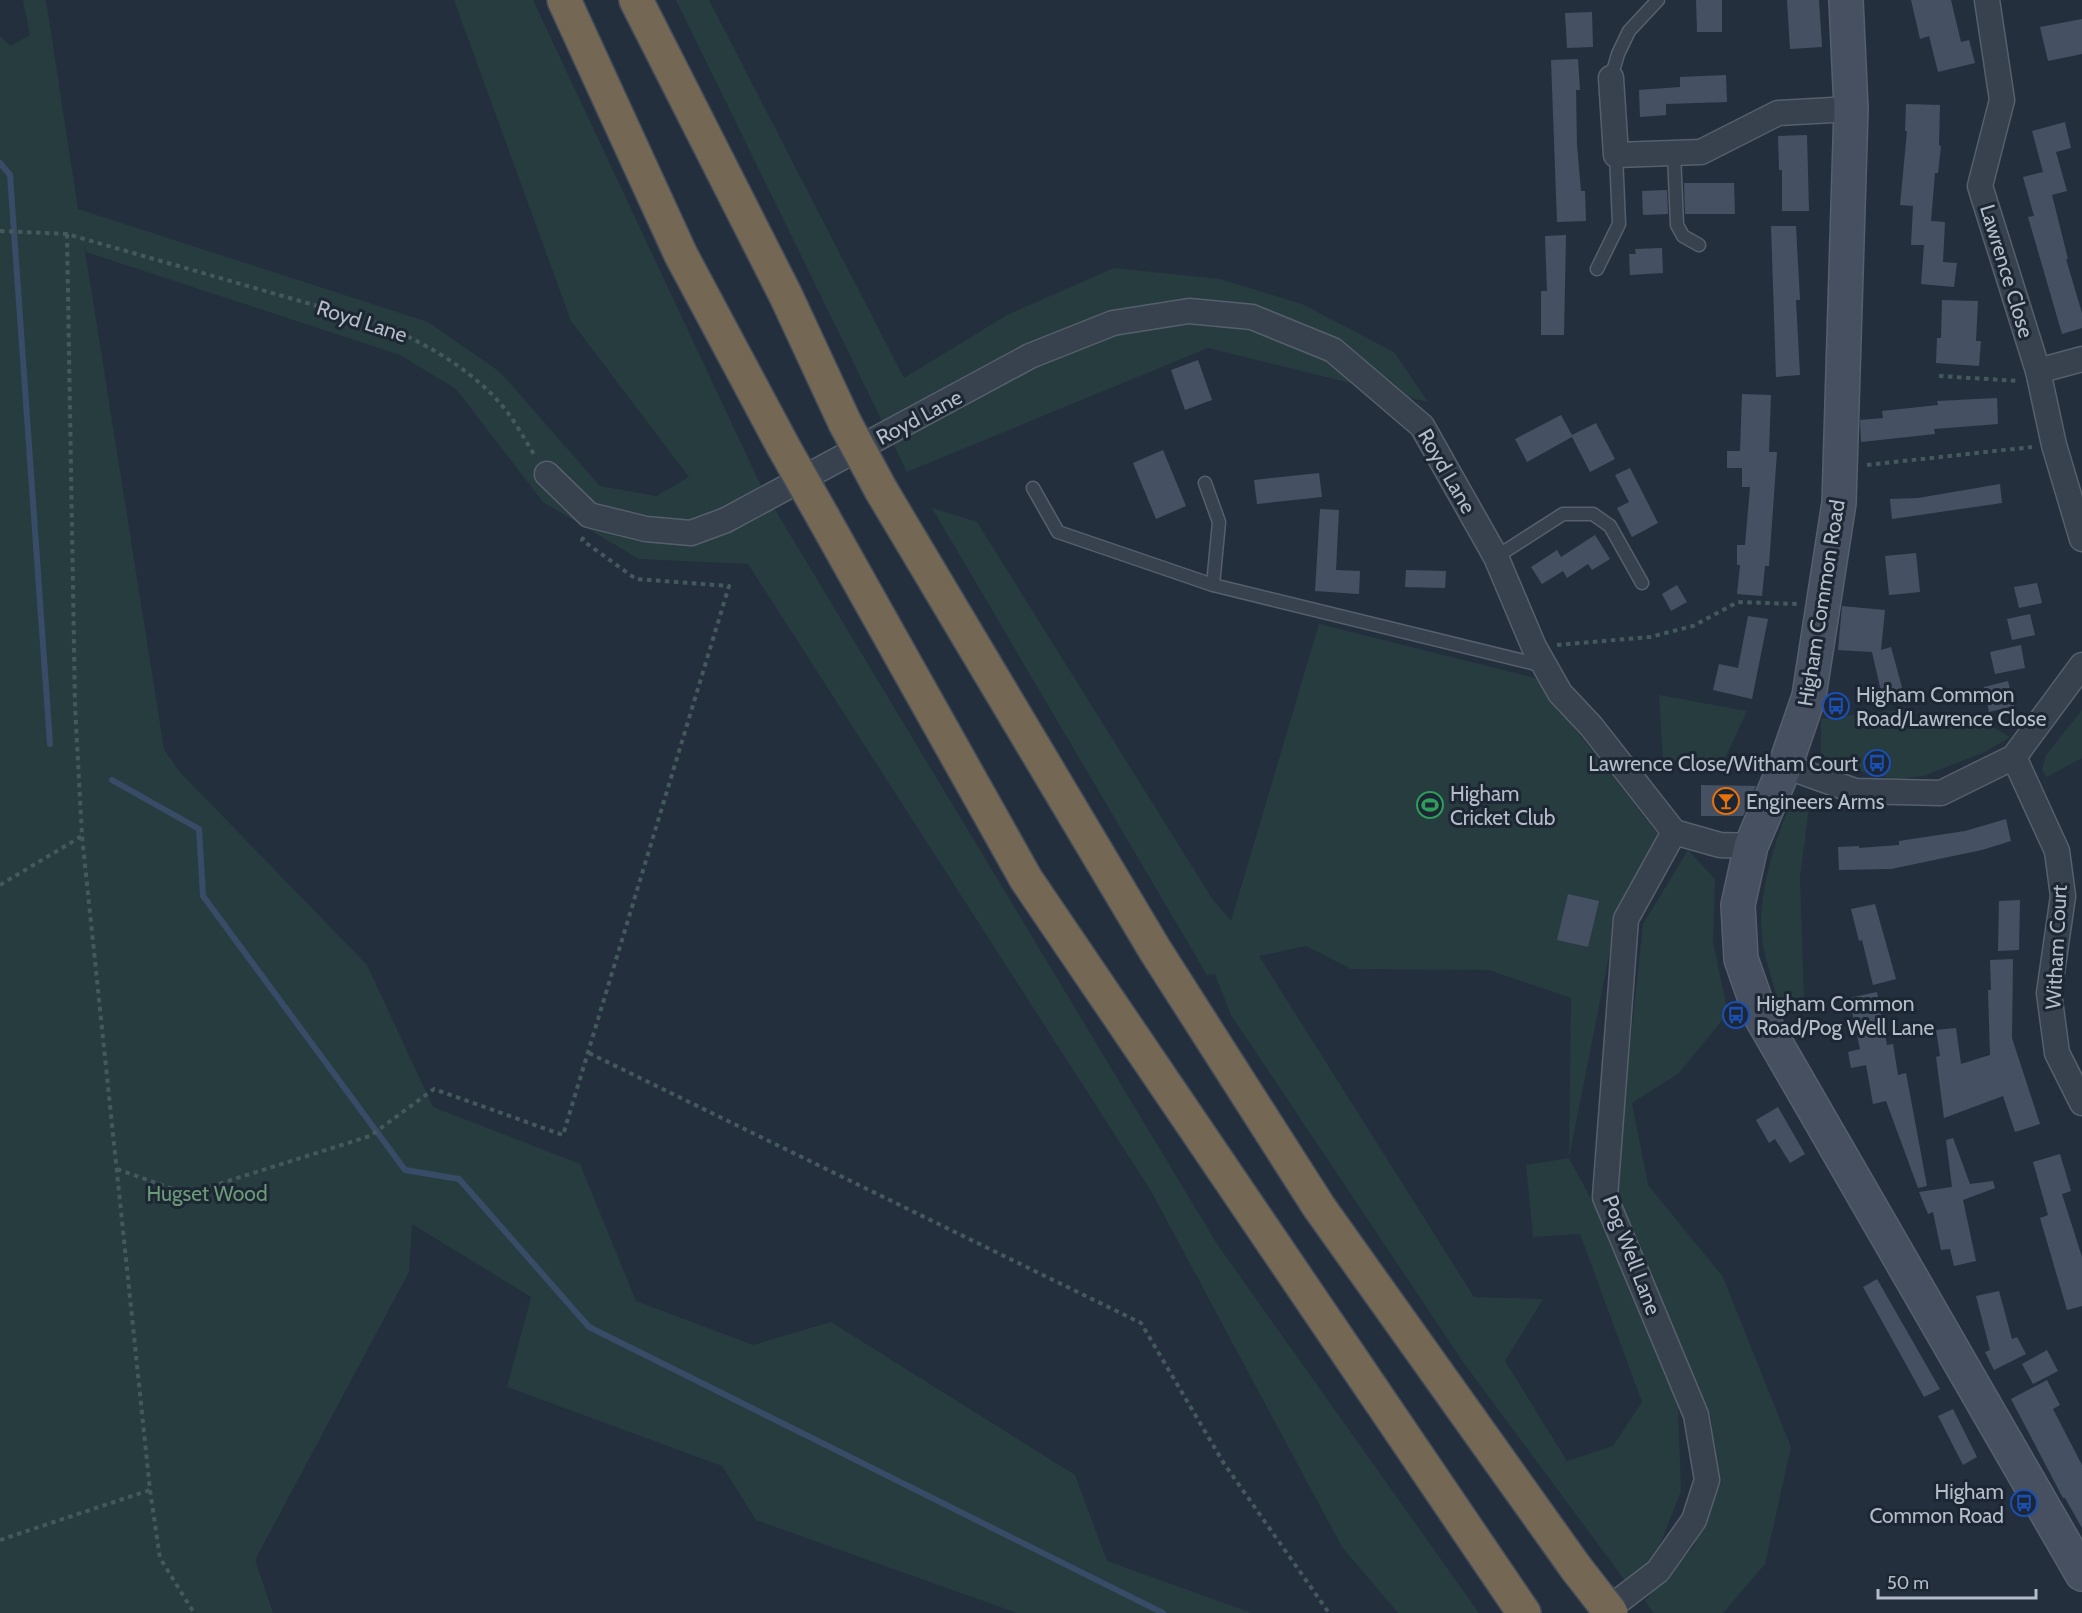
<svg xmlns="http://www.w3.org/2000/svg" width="2082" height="1613" font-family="Cabin,sans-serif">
<rect width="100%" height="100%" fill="#242f3e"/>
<g fill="#263c3f" fill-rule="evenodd">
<polygon points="23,0 46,0 78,209 428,322 500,372 600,486 656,496 689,477 571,321 454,0 533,0 762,488 1217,1244 1479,1613 1398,1613 1342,1547 1151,1191 748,564 639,559 543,502 456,389 400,355 86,252 84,244 164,749 179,771 367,965 433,1107 580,1164 636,1301 753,1345 831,1322 1075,1475 1107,1561 1252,1613 1017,1613 756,1520 722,1466 507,1387 531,1297 412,1224 409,1272 255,1560 273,1613 0,1613 0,36 10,46 30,35"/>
<polygon points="676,0 709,0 904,378 1007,315 1114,268 1220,279 1302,304 1394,352 1428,402 1208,348 907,472"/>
<path d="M932,508L977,522L1213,900L1231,921L1319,624L1535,678L1660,837L1617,915L1569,1158L1613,1240L1678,1406L1681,1491L1653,1562L1632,1590L1463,1362L1231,1015L1215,974L1207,975ZM1306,946L1351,969L1489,970L1571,998L1569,1158L1526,1165L1533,1237L1580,1234L1642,1402L1613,1446L1567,1461L1505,1361L1543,1299L1474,1297L1259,956Z"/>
<polygon points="1659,695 1747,711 1723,763 1663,760"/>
<polygon points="1906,709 1909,723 1969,714 2010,737 1983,753 1923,776 1894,779 1834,765 1821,753 1821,719"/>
<polygon points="2082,710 2082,758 2047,777 2042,770 2046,755"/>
<path d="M1810,799L1800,877L1804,999L1779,1005C1774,983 1764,959 1762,937C1757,898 1775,836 1792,802Z"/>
<polygon points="1688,850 1715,879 1713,942 1728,1013 1679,1073 1632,1103 1648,1185 1723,1277 1791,1447 1765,1564 1723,1613 1653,1613 1645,1601 1694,1546 1716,1490 1711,1416 1614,1195 1643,924"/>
</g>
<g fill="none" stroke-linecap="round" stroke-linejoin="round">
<g stroke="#394c67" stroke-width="6">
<polyline points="0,163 10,175 50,744"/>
<polyline points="112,780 199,829 203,896 405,1170 459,1179 589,1327 1163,1613"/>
</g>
</g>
<g fill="#455162">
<polygon points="1696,0 1722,0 1722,32 1697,32"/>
<polygon points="1787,0 1819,0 1822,47 1790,49"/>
<polygon points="1911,0 1951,0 1961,42 1969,40 1975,63 1938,72 1929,36 1920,39"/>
<polygon points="1592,12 1593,47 1567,48 1565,13"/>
<polygon points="2082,19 2082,54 2048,61 2040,27"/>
<polygon points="1578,59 1580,90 1576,90 1577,145 1581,191 1585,191 1586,221 1557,222 1551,60"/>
<polygon points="1726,75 1727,102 1666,104 1666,115 1640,117 1639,90 1680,87 1680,77"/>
<polygon points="1906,104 1940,105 1939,145 1941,146 1938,173 1935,173 1931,221 1945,222 1943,262 1957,263 1954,287 1921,284 1924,245 1911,245 1913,206 1900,205 1907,131 1905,131"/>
<polygon points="2065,122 2071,148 2056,152 2067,191 2052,195 2068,259 2066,259 2082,313 2082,328 2062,334 2028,217 2034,216 2023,177 2043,172 2032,131"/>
<polygon points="1807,135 1809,211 1782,211 1782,170 1779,170 1778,136"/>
<polygon points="1684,183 1734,183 1735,214 1685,214"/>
<polygon points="1667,190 1668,214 1643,215 1642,191"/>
<polygon points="1771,226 1796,226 1800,300 1796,300 1800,375 1776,377"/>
<polygon points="1566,235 1564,335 1541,335 1541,291 1547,291 1545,236"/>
<polygon points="1662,248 1663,273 1630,275 1629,254 1636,254 1635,249"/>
<polygon points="1942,300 1978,301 1976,341 1981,341 1979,366 1936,363 1937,338 1941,338"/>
<polygon points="1198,360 1212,400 1185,410 1171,370"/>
<polygon points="1742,394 1771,395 1769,452 1777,452 1769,566 1765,566 1762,596 1737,594 1740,565 1737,565 1737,545 1745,545 1750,487 1742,487 1742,468 1727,468 1727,451 1740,451"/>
<polygon points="1997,398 1998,424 1934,429 1935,434 1861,442 1860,420 1883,418 1882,411 1938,405 1937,401"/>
<polygon points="1561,415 1572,435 1596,423 1615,459 1590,472 1572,437 1527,462 1515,439"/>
<polygon points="1163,450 1186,506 1156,519 1133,463"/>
<polygon points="1630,468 1658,523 1632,537 1617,508 1629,502 1615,475"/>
<polygon points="1319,473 1322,497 1257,504 1254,480"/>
<polygon points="2000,484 2002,503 1892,519 1890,499 1918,498"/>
<polygon points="1320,509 1339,510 1336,570 1360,571 1359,594 1315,591"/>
<polygon points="1595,535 1610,559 1592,570 1588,564 1567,578 1563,571 1542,584 1531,567 1557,550 1561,557"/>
<polygon points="1916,553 1920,592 1889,595 1885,556"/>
<polygon points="1406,570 1446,571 1445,588 1405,587"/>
<polygon points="2037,583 2042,603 2019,608 2014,587"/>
<polygon points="1677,585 1687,602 1671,611 1662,594"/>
<polygon points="1842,606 1885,610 1881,650 1891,647 1904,695 1883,700 1872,652 1838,650"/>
<polygon points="2030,614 2035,635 2012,640 2007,619"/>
<polygon points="1748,616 1768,619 1752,699 1713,690 1719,664 1738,668"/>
<polygon points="2021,645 2025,668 1995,674 1990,652"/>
<polygon points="2008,681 2014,706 1989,712 1984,687"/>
<polygon points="1701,785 1756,786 1743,816 1701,816"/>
<polygon points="2006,819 2011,841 1982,850 1891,869 1839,870 1838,847 1859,846 1859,848 1899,845 1899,841 1965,831"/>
<polygon points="1568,894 1599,901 1588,947 1557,940"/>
<polygon points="2020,900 2019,950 1998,951 1999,901"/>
<polygon points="1875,904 1896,979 1873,985 1862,940 1859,941 1851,909"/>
<polygon points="2013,959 2012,1038 2040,1124 2015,1132 2003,1096 1944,1118 1936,1057 1940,1056 1936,1030 1956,1028 1961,1064 1990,1055 1988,990 1991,990 1990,960"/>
<polygon points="1877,992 1887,1045 1893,1044 1898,1075 1906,1073 1927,1186 1918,1188 1886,1101 1873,1104 1866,1065 1851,1068 1848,1052 1860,1049 1849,998"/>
<polygon points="1778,1107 1805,1154 1790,1163 1775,1139 1769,1143 1756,1120"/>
<polygon points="1953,1138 1970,1184 1993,1181 1995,1188 1963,1200 1976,1261 1954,1266 1950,1249 1941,1250 1933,1212 1928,1214 1919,1192 1952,1187 1946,1140"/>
<polygon points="2060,1154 2071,1191 2062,1194 2082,1257 2082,1306 2067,1310 2040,1218 2048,1215 2033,1162"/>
<polygon points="1877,1279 1940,1389 1924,1397 1863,1287"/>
<polygon points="1999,1291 2012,1339 2017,1337 2026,1354 1994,1370 1985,1352 1990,1350 1976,1296"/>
<polygon points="2047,1350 2058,1371 2033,1384 2022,1364"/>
<polygon points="2047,1380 2060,1405 2053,1409 2082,1465 2082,1528 2065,1498 2063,1498 2011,1399"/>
<polygon points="1953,1409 1977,1457 1963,1465 1938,1416"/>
</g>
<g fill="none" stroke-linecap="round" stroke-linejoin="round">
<defs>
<g id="lane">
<polyline points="1611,78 1618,54 1629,31 1658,0"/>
<polyline points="1674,153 1677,225 1683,236 1699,245"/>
<polyline points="1597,269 1619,224 1616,155"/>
<polyline points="1205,483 1219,522 1213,585 1544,666"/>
<polyline points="1033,488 1058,532 1213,585"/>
<polyline points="1496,557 1563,514 1593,514 1610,526 1642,583"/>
</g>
<g id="street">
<polyline points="1987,0 2002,100 1980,186 2038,371 2054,445 2082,539"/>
<polyline points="1611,78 1616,155 1701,152 1778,113 1851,109"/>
<polyline points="2038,371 2082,359"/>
<polyline points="547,474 589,515 646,529 691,533 726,520 1030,356 1113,323 1189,311 1252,317 1333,350 1422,426 1496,557 1534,647 1560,693 1591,726 1674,832"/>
<polyline points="2014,757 2057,851 2063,896 2049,993 2057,1053 2082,1103"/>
<polyline points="1785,766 1855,791 1941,793 2014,757 2082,665"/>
<polyline points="1603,1613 1658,1571 1694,1520 1707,1480 1696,1415 1605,1197 1626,919 1674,832 1720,845 1751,846"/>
</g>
<polyline id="secondary" points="1846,0 1851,109 1839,503 1809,696 1785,766 1751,846 1738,905 1741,959 1762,1019 2082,1574"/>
<g id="highway">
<polyline points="564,0 681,255 783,446"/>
<polyline points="636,0 786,296 845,423"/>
<polyline points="881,490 1155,950 1319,1207 1576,1568"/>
<polyline points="823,517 1026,879 1524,1613"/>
</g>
</defs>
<use href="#lane" stroke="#565f6c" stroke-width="15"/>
<use href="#street" stroke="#565f6c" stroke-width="27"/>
<use href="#secondary" stroke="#565f6c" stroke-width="36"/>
<use href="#highway" stroke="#434c59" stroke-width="36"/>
<g stroke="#44595c" stroke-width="4" stroke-dasharray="4.5 4.5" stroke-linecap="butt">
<path d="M0,231L67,234L380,324C427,344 472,369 505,409C516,423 525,440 535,456"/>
<polyline points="67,234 75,705 82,836 150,1490 160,1558 194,1613"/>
<polyline points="1939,376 2019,381"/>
<polyline points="1867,465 2032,447"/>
<polyline points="1557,645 1650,637 1693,626 1738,602 1797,604"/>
<polyline points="0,885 82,836"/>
<polyline points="589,1053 1141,1323 1223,1462 1329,1613"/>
<polyline points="117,1169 187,1194 370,1136 434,1089 563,1135 729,586 636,579 582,540 585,535"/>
<polyline points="0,1540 150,1490"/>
</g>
<use href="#lane" stroke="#38414e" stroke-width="12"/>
<use href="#street" stroke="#38414e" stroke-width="24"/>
<use href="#secondary" stroke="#465061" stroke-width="33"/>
<use href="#highway" stroke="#746855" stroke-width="33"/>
<defs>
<g id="highway-bridge">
<polyline points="845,423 881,490"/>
<polyline points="783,446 823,517"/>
<polyline points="1576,1568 1611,1613"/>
</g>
</defs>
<use href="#highway-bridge" stroke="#434c59" stroke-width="36" stroke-linecap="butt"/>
<use href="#highway-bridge" stroke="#746855" stroke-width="33"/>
</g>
<defs>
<symbol id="bus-ring" viewBox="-11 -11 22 22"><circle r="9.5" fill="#1d2633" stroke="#1a4fb4" stroke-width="1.5"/><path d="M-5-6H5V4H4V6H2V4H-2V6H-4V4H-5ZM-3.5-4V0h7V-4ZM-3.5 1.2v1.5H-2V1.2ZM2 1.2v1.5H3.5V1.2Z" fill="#1a4fb4"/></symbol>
<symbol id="bar-ring" viewBox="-11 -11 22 22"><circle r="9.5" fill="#1d2633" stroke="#e8710a" stroke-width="1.5"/><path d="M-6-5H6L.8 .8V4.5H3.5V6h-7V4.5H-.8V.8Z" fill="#e8710a"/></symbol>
<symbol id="stadium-ring" viewBox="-11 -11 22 22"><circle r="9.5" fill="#1d2633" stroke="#2e9e5b" stroke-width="1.5"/><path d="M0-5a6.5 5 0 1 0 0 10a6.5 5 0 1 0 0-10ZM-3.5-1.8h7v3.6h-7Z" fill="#2e9e5b"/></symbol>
</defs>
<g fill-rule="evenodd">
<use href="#bus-ring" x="1821" y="691" width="30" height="30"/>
<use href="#bus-ring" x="1862" y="748" width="30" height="30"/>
<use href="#bar-ring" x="1711" y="786" width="30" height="30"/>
<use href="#stadium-ring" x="1415" y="790" width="30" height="30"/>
<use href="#bus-ring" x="1721" y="1000" width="30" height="30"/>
<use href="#bus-ring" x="2009" y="1488" width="30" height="30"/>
</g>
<g text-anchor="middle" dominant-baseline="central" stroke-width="6" stroke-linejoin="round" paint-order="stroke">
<g font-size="21" fill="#b4bcc9" stroke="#1d2633">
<text transform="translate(2007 271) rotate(73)">Lawrence Close</text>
<text transform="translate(362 321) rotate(18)">Royd Lane</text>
<text transform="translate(919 417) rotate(-28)">Royd Lane</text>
<text transform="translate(1447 471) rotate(60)">Royd Lane</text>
<text transform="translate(1821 603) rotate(-81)">Higham Common Road</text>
<text transform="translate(2056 947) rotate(-87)">Witham Court</text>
<text transform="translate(1632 1255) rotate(69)">Pog Well Lane</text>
</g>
<g font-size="21" fill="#b4bcc9" stroke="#1d2633" text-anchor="start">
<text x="1856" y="694">Higham Common<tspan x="1856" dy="24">Road/Lawrence Close</tspan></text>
<text x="1858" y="763" text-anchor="end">Lawrence Close/Witham Court</text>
<text x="1450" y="793">Higham<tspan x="1450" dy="24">Cricket Club</tspan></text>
<text x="1746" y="801">Engineers Arms</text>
<text x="1756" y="1003">Higham Common<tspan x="1756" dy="24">Road/Pog Well Lane</tspan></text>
<text x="2004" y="1491" text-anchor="end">Higham<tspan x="2004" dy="24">Common Road</tspan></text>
</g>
<g font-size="21" fill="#6b9a76" stroke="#1d2633">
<text x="207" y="1193">Hugset Wood</text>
</g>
</g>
<path d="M1878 1589v9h158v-9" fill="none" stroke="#b4bcc9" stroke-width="3"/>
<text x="1887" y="1589" font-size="18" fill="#b4bcc9" stroke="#1d2633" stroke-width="4.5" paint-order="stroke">50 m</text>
</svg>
